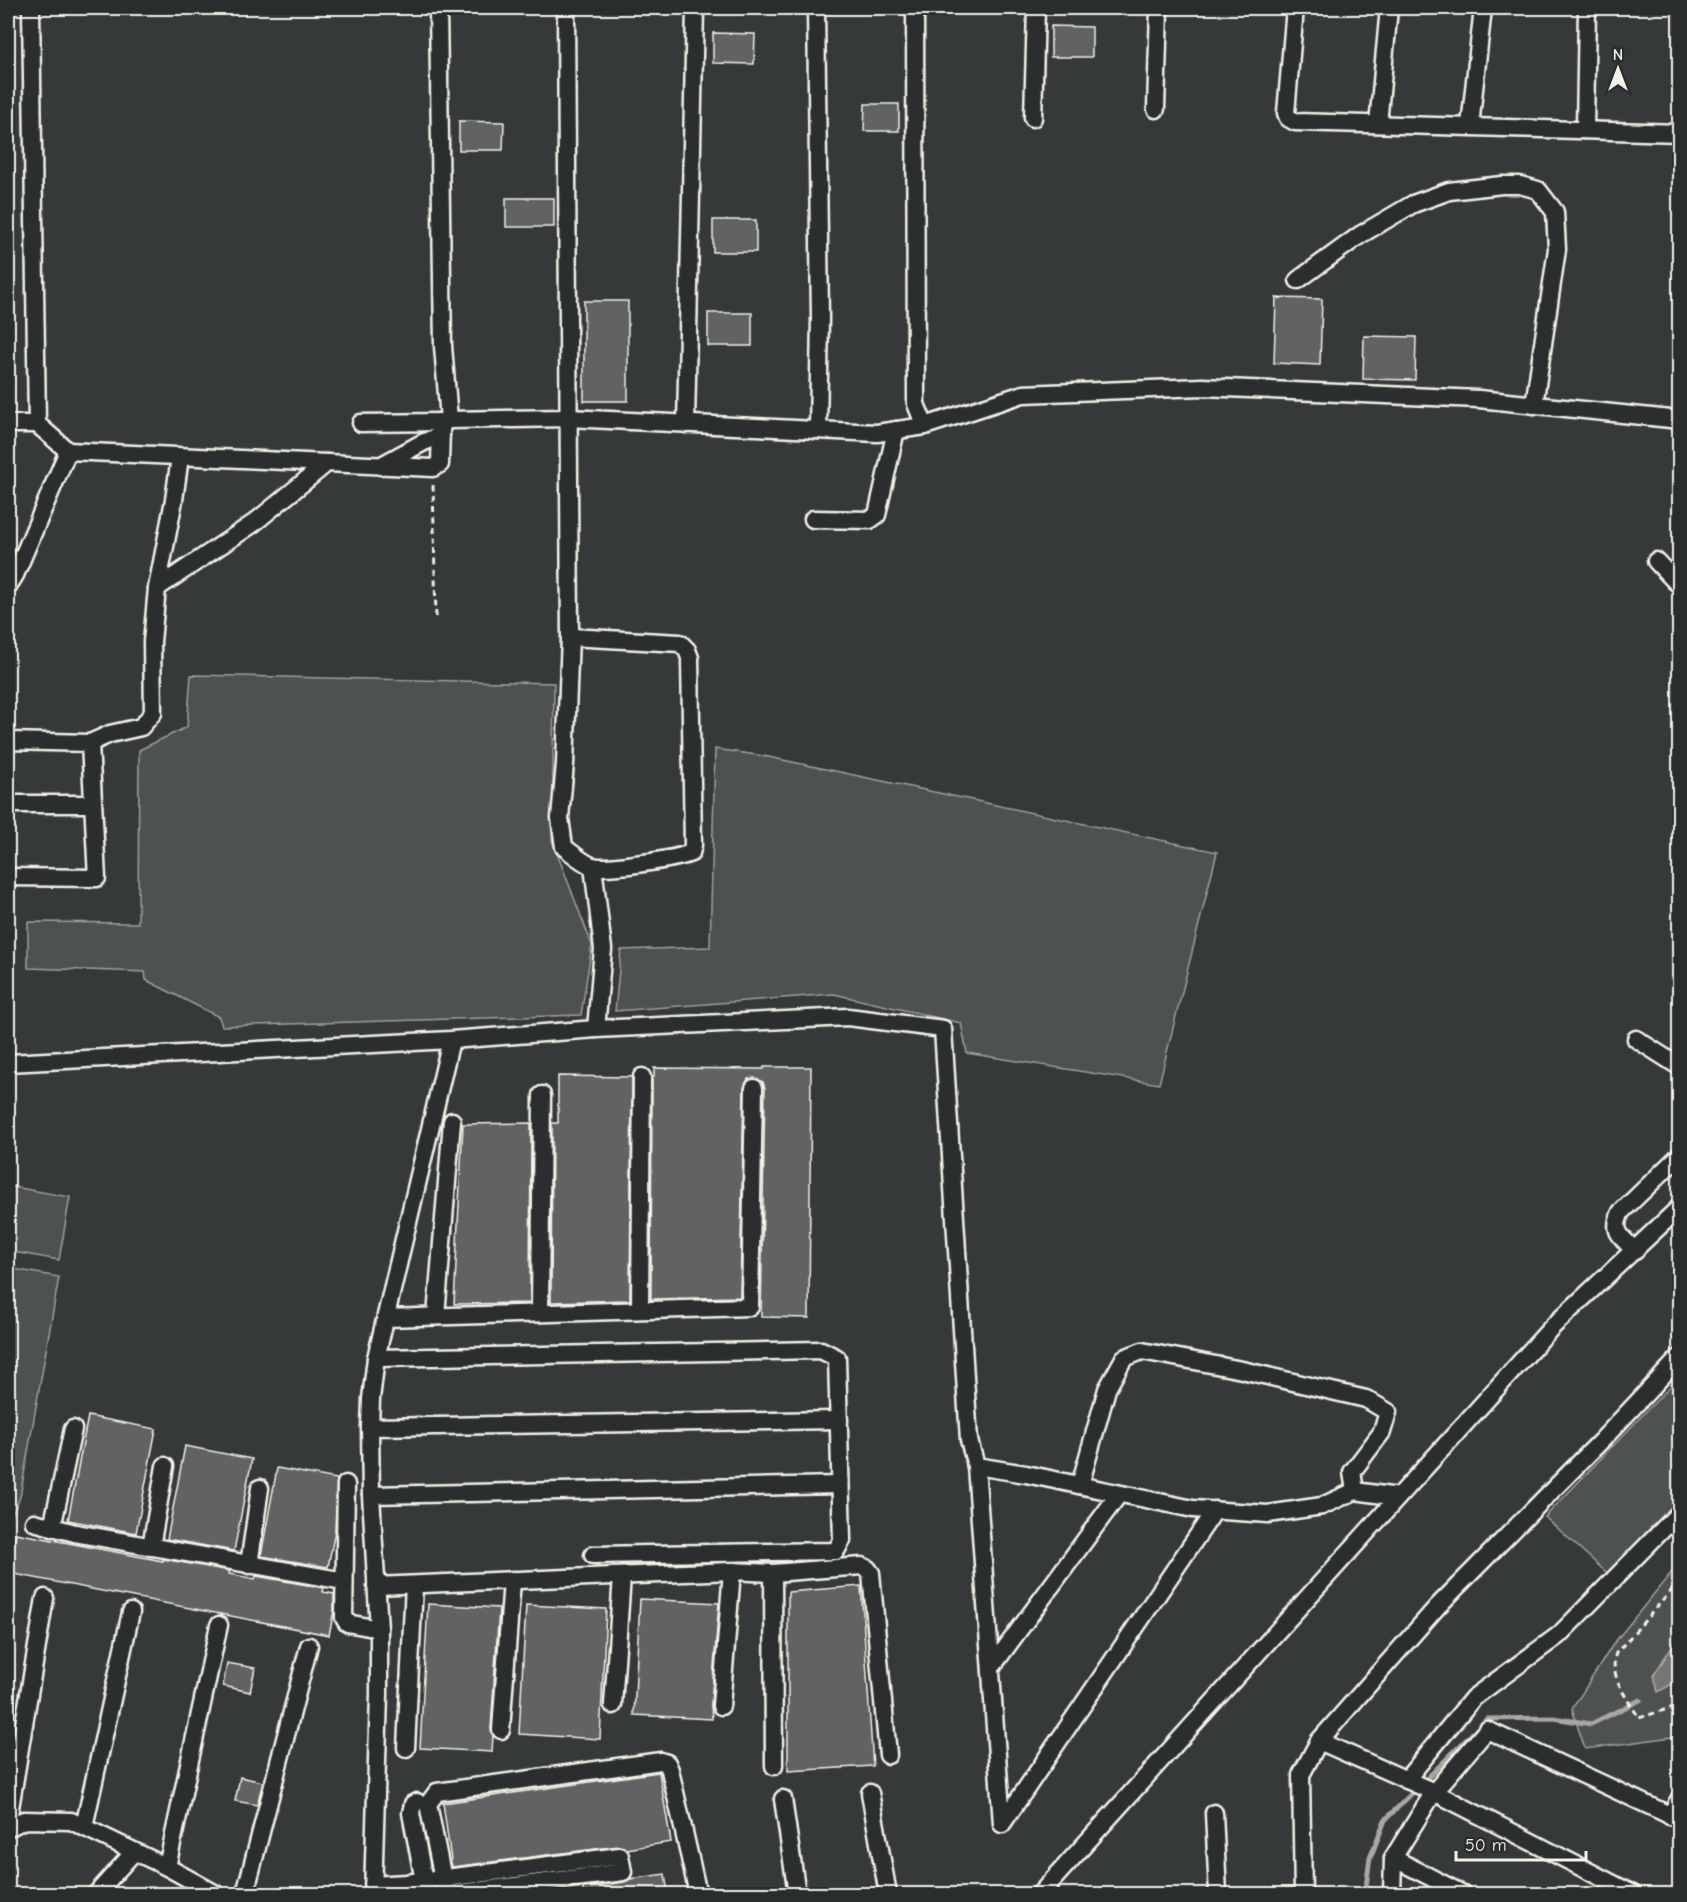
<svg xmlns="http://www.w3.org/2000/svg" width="1687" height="1902" font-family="'Comic Neue',sans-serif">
<rect width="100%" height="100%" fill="#363939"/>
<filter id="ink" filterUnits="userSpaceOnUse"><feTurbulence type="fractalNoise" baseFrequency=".0167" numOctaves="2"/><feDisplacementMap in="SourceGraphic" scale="12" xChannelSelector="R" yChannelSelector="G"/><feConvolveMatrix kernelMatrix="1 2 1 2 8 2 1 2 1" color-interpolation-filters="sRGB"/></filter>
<g filter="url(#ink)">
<g fill="#4e514f" stroke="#a1a19c" stroke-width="1.5">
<polygon points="191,675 554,683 552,840 592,945 581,1015 222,1026 219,1017 146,980 145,972 28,968 28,922 138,923 139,750 187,727"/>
<polygon points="715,749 764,756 1217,852 1159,1084 967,1053 961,1023 834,994 615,1011 621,950 710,947"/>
<polygon points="8,1186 70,1197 59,1260 8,1251"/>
<polygon points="8,1268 59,1277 20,1497 8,1524"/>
<polygon points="1679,1377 1679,1501 1607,1573 1545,1517"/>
<polygon points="1679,1563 1679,1635 1654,1675 1658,1691 1679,1680 1679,1736 1585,1749 1572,1709 1614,1643"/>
</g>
<polygon fill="#757572" stroke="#a8a7a1" stroke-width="1.5" points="1679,1635 1679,1680 1658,1692 1654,1675"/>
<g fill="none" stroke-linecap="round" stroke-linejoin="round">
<polyline stroke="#a8a7a1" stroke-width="5" points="1365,1894 1370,1858 1385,1820 1487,1719 1554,1718 1591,1724 1640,1700"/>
</g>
<g fill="#616362" stroke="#f4f1e8" stroke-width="1.5">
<polygon points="1051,26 1092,27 1092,57 1051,57"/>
<polygon points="713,33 755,34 754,64 713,63"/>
<polygon points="865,104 899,104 899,131 864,131"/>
<polygon points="459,121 504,122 503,150 459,150"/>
<rect x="506" y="198" width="48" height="29"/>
<rect x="713" y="220" width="43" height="32"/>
<polygon points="1276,298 1322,299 1320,365 1274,363"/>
<rect x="584" y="301" width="44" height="100"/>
<rect x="708" y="313" width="44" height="33"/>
<polygon points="1364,336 1416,337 1415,380 1363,379"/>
<polygon points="764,1067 811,1067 809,1318 761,1317 765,1088 763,1082 755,1078 748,1079 744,1088 740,1297 651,1299 652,1077 654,1077 654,1068 764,1069"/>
<polygon points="558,1076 632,1077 630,1300 551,1302 552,1123 558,1123"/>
<polygon points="531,1123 530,1303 454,1304 463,1124"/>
<polygon points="88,1416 156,1429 136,1533 68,1520"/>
<polygon points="185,1446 252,1459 234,1551 167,1539"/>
<polygon points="277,1468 337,1479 335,1531 328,1567 261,1556"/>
<polygon points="16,1533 163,1561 163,1559 230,1571 229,1574 255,1579 256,1576 324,1588 323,1592 334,1594 334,1611 329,1635 9,1573"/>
<polygon points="861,1586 873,1766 788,1771 788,1592"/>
<polygon points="640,1599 719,1603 711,1705 712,1719 634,1715"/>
<polygon points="428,1604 499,1608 491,1729 493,1736 492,1752 420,1748"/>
<polygon points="526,1605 606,1609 600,1739 519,1734"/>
<polygon points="227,1663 255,1668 250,1692 223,1686"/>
<polygon points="659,1772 671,1842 627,1849 619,1846 452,1867 443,1803"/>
<polygon points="240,1777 263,1782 257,1805 235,1801"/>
<polygon points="665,1874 668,1894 583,1894 583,1888 624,1882 630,1879"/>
</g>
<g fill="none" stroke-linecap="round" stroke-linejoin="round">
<defs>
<g id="minor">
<polyline points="31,8 37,424"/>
<polyline points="438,8 443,346 449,420"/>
<path d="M566,8L570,637L565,764L560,818L564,847C572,853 583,863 592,866C606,870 677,859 691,853L693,845L690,658L687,650L680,643L570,637"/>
<polyline points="816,8 820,318 818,430"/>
<polyline points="915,8 916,404 925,426"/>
<polyline points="1295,8 1286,113 1288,118 1295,122 1680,133"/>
<polyline points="1156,109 1159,8"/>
<polyline points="1033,118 1036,8"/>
<polyline points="1378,124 1389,8"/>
<polyline points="1470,126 1483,8"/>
<polyline points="1585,130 1587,8"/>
<polyline points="1298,280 1360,235 1413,204 1449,191 1502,185 1520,185 1538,190 1555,212 1557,249 1534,405"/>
<polyline points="361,423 443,422"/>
<polyline points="8,424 37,424 68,451 433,468 440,464 441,430 443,422 449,420 568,418 877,433 925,426 1023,394 1202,387 1479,399 1680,420"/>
<polyline points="686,424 695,8"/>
<polyline points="380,466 422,443 441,435"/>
<polyline points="813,519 870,520 877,515 896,430"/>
<polyline points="1656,561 1676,582 1680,583"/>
<polyline points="8,586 15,575 68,451"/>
<polyline points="157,588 254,523 327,463"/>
<polyline points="8,741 90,743 97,878 8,877"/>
<polyline points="90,743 110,734 141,727 153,713 152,642 157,588 174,500 180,457"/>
<polyline points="8,804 93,804"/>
<polyline points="593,866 603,949 596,1029"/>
<polyline points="1636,1039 1680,1067"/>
<polyline points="8,1063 451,1040 596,1029 848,1017 943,1029 969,1440 976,1466 1026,1474 1193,1509 1268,1514 1322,1506 1355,1491 1398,1497"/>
<path d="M1635,1251C1622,1237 1611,1232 1621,1212L1680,1155"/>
<polyline points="640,1309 642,1077"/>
<polyline points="540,1313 542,1095"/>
<polyline points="436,1316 452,1121"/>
<polyline points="386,1318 750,1307 754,1088"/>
<polyline points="376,1358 821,1350 837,1358 842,1540 836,1551 593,1555"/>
<polyline points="370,1427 839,1420"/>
<polyline points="976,1466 1002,1824 1215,1510"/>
<polyline points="346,1484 344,1618 347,1623 379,1629"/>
<polyline points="1080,1485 1107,1389 1124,1358 1142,1351 1242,1370 1366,1399 1388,1412 1382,1432 1352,1472 1355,1491"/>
<polyline points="371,1495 840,1485"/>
<polyline points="34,1522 75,1533 344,1581"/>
<polyline points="52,1528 73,1429"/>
<polyline points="151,1547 165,1466"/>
<polyline points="249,1565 260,1488"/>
<polyline points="773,1573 774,1766"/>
<polyline points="376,1586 732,1571 773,1573 862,1566 868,1569 871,1573 888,1755"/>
<polyline points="991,1668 1119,1494"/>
<polyline points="613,1705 622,1576"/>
<polyline points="721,1706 732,1571"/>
<polyline points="501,1730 512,1580"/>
<polyline points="1319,1741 1434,1792 1633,1894"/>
<polyline points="406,1748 414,1585"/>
<polyline points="1406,1780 1473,1698 1559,1635 1680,1512"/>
<polyline points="870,1793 888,1894"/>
<polyline points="783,1799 797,1894"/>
<polyline points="417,1802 413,1804 411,1813 424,1881"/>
<polyline points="1214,1813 1218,1894"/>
<polyline points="1670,1816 1680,1798"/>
<polyline points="8,1820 45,1598"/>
<polyline points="84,1827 131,1612"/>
<polyline points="8,1828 24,1820 71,1821 167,1867 216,1894"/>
<polyline points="1393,1858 1463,1894"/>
<polyline points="167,1867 219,1625"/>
<polyline points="374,1885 406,1883 620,1856 623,1872 452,1894"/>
<polyline points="96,1894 134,1852"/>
<polyline points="245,1894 309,1646"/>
<polyline points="373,1894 379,1694 379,1629 371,1495 370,1427 371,1399 376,1358 451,1040"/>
<polyline points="446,1894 428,1804 437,1792 661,1761 667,1763 670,1770 698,1894"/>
<polyline points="1040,1894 1552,1327 1680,1207"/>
<polyline points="1303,1894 1301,1775 1319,1741 1437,1607 1602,1440 1680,1357"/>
<polyline points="1392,1894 1393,1858 1434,1792 1487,1730 1680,1820"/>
</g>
</defs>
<use href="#minor" stroke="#f4f1e8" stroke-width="21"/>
<g stroke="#f4f1e8" stroke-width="3" stroke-dasharray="6 4.5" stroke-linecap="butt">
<polyline points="433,485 436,619"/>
<path d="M1680,1581L1616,1653C1608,1676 1628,1699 1639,1718L1680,1705"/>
</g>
<use href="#minor" stroke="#2a2d2e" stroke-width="16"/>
</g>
</g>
<rect width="1687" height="1902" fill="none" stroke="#2a2d2e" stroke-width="30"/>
<rect x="15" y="15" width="1657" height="1872" fill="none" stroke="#f4f1e8" stroke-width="2" filter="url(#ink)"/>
<g transform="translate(1618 69)" stroke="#2a2d2e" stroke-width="4.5" paint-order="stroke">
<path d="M0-4.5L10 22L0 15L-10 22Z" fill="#f4f1e8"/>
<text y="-9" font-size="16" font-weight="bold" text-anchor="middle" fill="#f4f1e8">N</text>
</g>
<path d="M1456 1851v9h130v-9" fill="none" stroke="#f4f1e8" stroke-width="3"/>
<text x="1465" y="1851" font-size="18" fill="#f4f1e8" stroke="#2a2d2e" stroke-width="4.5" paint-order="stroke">50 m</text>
</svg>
